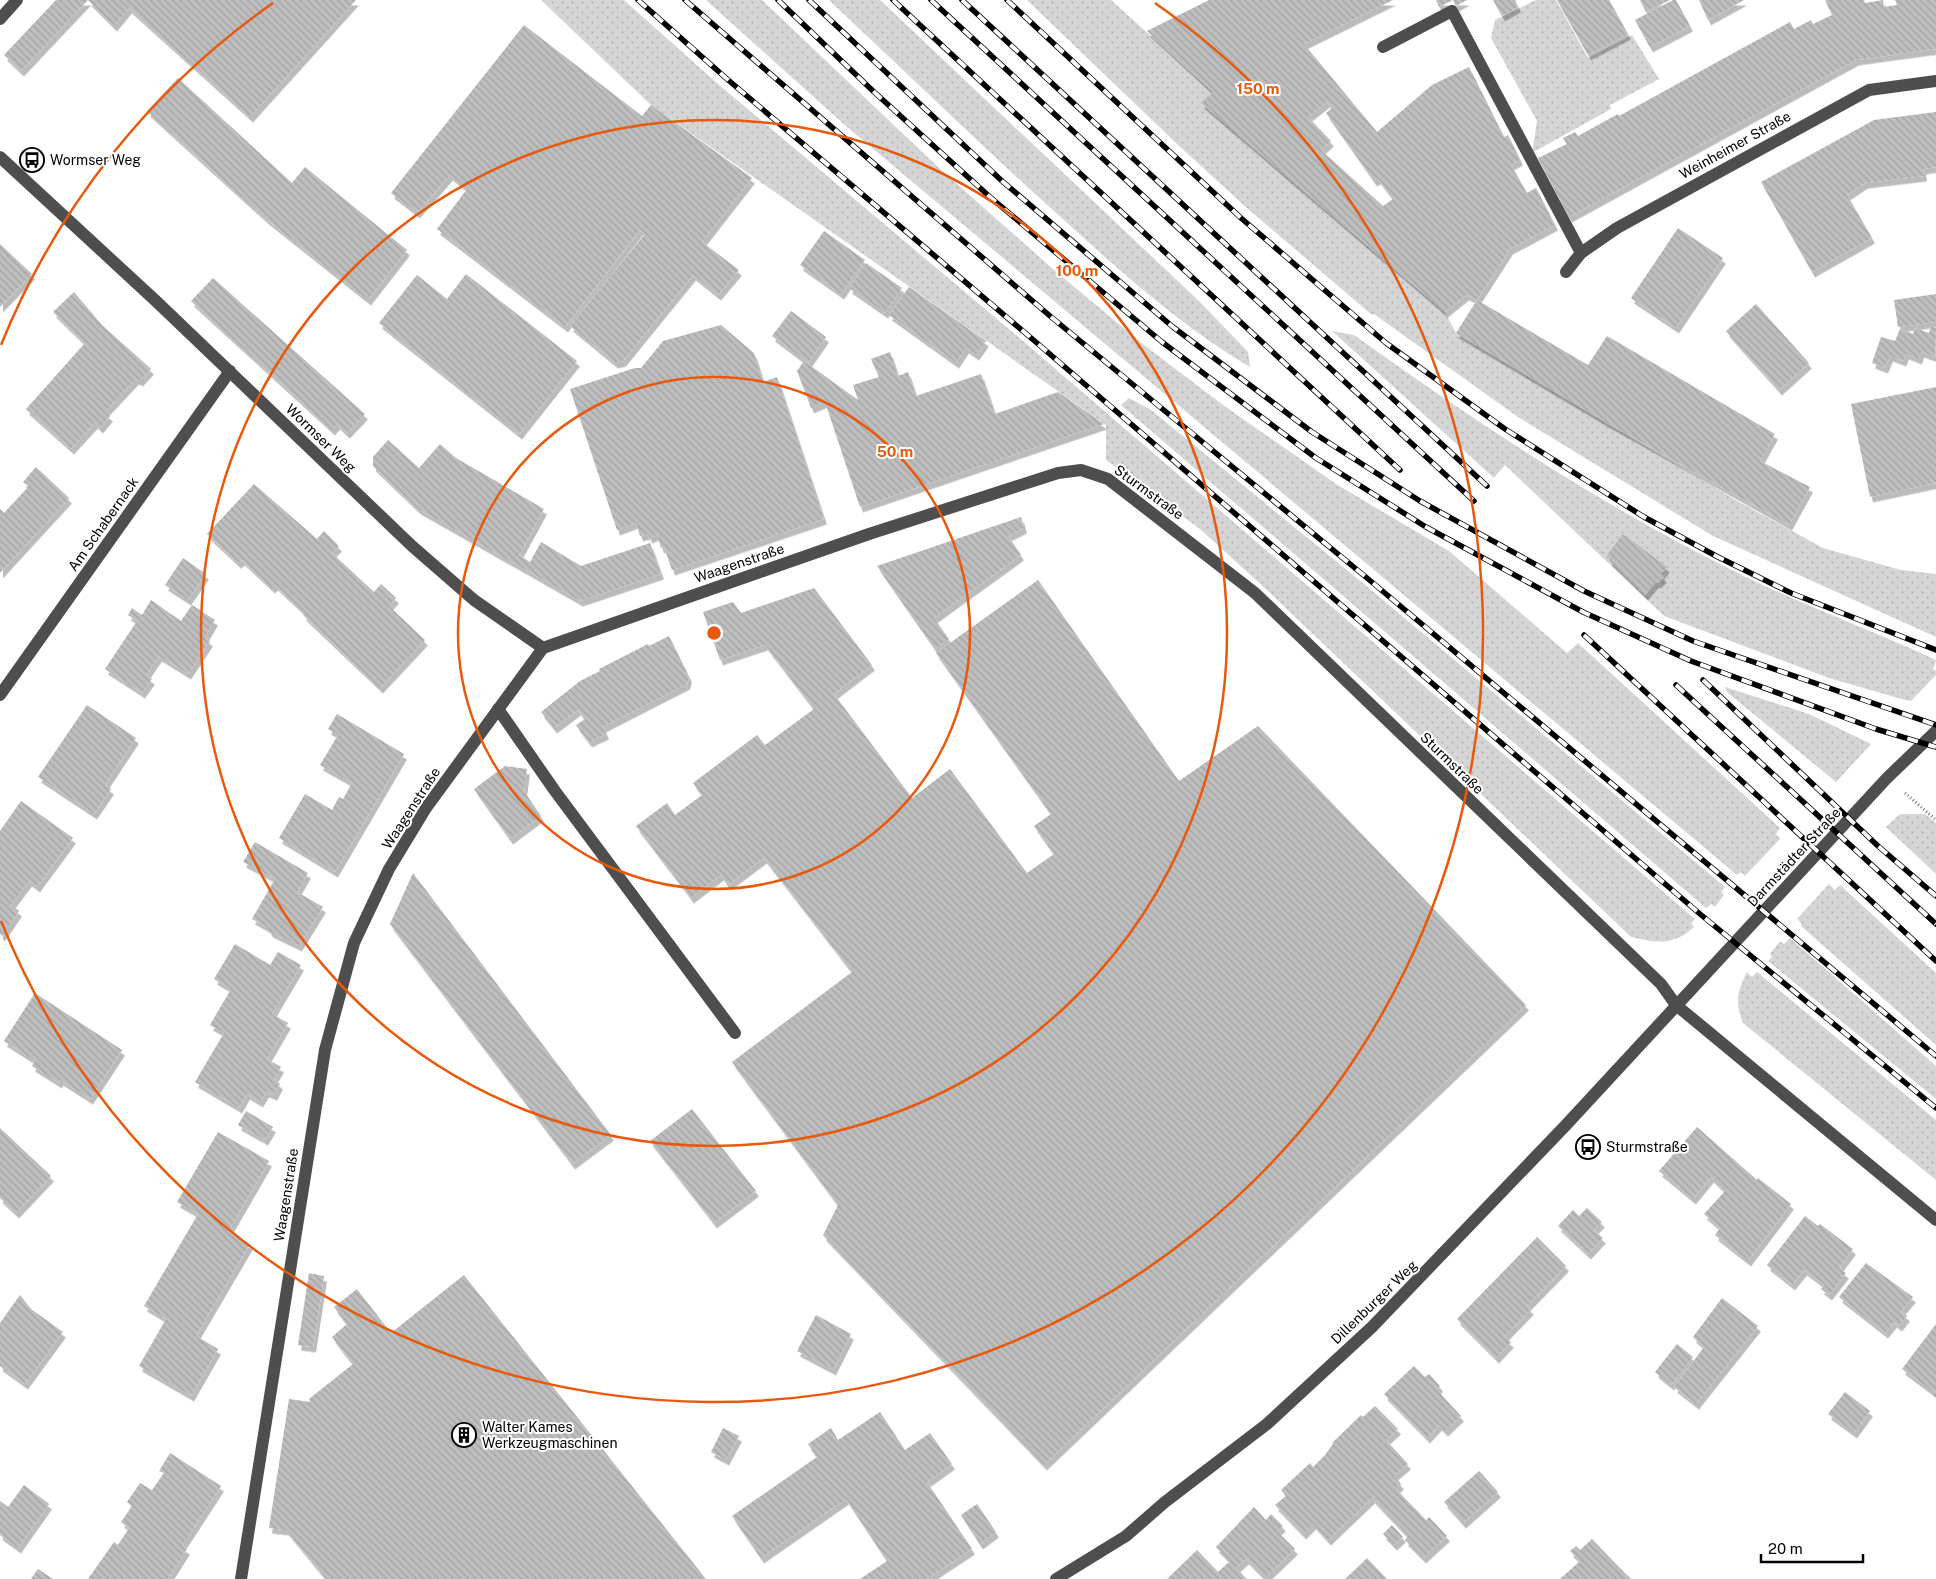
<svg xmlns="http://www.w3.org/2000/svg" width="1936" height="1579" font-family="'Public Sans',sans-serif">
<defs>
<pattern id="grass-dots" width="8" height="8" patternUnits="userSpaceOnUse" patternTransform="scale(1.25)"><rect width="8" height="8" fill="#d5d5d5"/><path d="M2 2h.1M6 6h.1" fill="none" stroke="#b5b5b5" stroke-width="1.8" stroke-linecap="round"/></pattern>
<pattern id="building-back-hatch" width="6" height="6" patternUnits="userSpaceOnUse" patternTransform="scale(1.25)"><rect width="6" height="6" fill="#bebebe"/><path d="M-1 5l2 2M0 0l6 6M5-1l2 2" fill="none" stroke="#a2a2a2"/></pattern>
<filter id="shadow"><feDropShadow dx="3" dy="5.5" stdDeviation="0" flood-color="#0004"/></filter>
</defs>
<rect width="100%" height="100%" fill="#fff"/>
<g fill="url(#grass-dots)">
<path d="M541,0H624L718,84L1023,341L1695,919L1691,923L1694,927C1673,946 1657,943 1631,937L1268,591L1200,529L1106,460V425L651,105Z"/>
<polygon points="706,0 762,0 939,168 1054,270 1144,345 1223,405 1336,484 1449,551 1567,653 1578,643 1780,828 1776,834 1780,839 1745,876 1741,872 1737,875 846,126"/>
<path d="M829,0H880L1200,302L1248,352L1250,367C1186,329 1130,280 1075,230C991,155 911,77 829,0Z"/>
<polygon points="1027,0 1111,0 1213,92 1202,103 1445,312 1456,333 1739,502 1823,548 1901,570 1936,574 1936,637 1713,536 1518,417 1374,314 1372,315 1247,208 1177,144"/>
<polygon points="1536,0 1556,0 1588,58 1632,35 1659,79 1610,105 1611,109 1532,153 1537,121 1491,38 1495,20"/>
<path d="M1332,331L1354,335C1468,417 1586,495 1712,560C1784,598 1862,626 1936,660L1933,669L1936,671V675L1911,701L1905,700L1829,678L1664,616L1505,465L1494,478Z"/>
<polygon points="1129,398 1151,410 1364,584 1725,887 1721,892 1724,895 1715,907 1711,904 1706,908 1121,405"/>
<polygon points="1725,687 1809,714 1871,744 1836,782 1728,693"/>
<polygon points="1900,814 1925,814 1936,823 1936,874 1886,827"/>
<polygon points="1829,884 1835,890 1840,885 1936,973 1936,1045 1801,926 1802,924 1797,919"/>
<polygon points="1790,938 1936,1066 1936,1099 1768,961 1772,957 1770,954 1780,941 1784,944"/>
<path d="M1747,972L1752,977L1757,972L1936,1120V1180L1743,1023C1735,1002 1737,992 1747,972Z"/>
</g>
<g fill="url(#building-back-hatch)" fill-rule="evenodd" filter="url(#shadow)">
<polygon points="56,0 356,0 250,117 129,8 114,26 88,0 21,71 4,55"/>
<path d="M1209,0H1393L1304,44L1377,132L1432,85L1469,67L1504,137L1508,135L1520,160L1511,165L1527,193L1536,188L1555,225L1510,249L1477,300L1588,365L1607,336L1775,434L1760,461L1810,487L1789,525L1604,421L1456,333L1477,300L1466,295L1445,312L1201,103L1213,92L1147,31ZM1327,102L1332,108L1326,113L1374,181L1378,179L1393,199L1383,206L1321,150L1331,141L1308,117Z"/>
<polygon points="1436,0 1467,0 1456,6 1453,0 1439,7"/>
<polygon points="1493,0 1515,0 1518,7 1502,16"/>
<polygon points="1557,0 1609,0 1628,34 1588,55"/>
<polygon points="1640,0 1670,0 1646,12"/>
<polygon points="1673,0 1676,0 1690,26 1650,47 1635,20"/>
<polygon points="1699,0 1744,0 1708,20"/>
<polygon points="1825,0 1864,0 1865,3 1883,0 1884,7 1897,5 1895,0 1936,0 1936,49 1856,60 1569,217 1538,158 1567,144 1563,138 1575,132 1578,136 1618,114 1619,116 1790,22 1794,29 1811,20 1813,24 1832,15"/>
<polygon points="524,25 642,116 651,105 752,178 702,242 739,270 718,295 693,275 623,361 615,363 570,326 645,234 640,230 565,327 437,229 467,189 450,175 417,213 391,193"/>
<polygon points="178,78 292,183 305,167 407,250 368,300 266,219 147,111"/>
<polygon points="1936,112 1936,167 1923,169 1924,176 1865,183 1847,195 1872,238 1812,272 1761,182 1874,120"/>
<polygon points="1678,228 1723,258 1676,328 1631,298"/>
<polygon points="824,231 865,260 841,294 800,265"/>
<polygon points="0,244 32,274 0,307"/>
<polygon points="866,263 902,288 885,313 849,288"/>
<polygon points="466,274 577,361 519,434 379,323 417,275 447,299"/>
<polygon points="213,278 365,414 347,433 337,424 332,430 191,301"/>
<polygon points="909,287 986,341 976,355 966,348 956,363 889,315"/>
<polygon points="74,292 102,325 151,369 140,381 136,379 105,412 110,416 100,428 95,423 71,449 26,409 85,343 53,312"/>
<polygon points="1936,294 1936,322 1898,327 1894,300"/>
<polygon points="1756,304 1809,363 1779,390 1726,331"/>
<polygon points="791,311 826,337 808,363 772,336"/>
<polygon points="721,325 754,353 763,382 777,377 824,519 672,570 664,547 661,548 657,535 649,538 648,534 640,536 636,523 617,530 570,389 635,368 641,368 663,341"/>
<polygon points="1931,326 1936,328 1935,357 1921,352 1919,359 1906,354 1903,361 1890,356 1885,368 1872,363 1881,337 1895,341 1900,329 1913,334 1915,328 1929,333"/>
<polygon points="890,352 898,376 908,372 916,396 981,374 995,414 1058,392 1104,424 860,507 825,402 811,408 797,371 804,361 858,400 853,385 879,377 871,359"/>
<polygon points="1936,387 1936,483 1870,497 1851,404"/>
<polygon points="388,440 419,468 440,444 456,458 544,509 519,555 530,562 541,542 581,566 650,543 661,574 580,601 418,509 373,466 373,457"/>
<polygon points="36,467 69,498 0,573 0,509 4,513 29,486 23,482"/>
<polygon points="254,484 317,539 324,531 339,546 332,553 374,592 381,584 396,598 389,606 425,640 380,688 303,615 305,613 275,585 272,588 242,560 238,563 207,534"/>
<polygon points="1021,517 1024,528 1008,536 1021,555 934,618 949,639 935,649 877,566"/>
<polygon points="1623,534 1667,567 1661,574 1664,577 1658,583 1656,582 1645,595 1609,560 1610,558 1607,555"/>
<polygon points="183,558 206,574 188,600 165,585"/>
<polygon points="1038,580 1179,781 1258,726 1526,1005 1044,1465 823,1235 838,1205 732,1062 852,972 764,858 728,885 721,875 691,898 636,826 667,803 675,815 702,795 693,783 757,735 765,745 814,709 765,645 720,660 703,612 733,602 741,613 814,588 872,665 834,694 912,798 950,769 1027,873 1054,854 1034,826 1051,814 936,653"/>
<polygon points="151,600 181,621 192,605 215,620 205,637 210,641 188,674 159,656 146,675 152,679 142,693 105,669 137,621 128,615 132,608 142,615"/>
<polygon points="669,636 689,677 687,684 603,727 606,734 589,742 576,725 585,719 578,710 554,728 541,712 580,681 600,671 599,669 648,644 649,646"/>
<polygon points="87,705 136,738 105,785 111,789 94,814 38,777"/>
<polygon points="337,714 404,754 335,872 279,838 305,794 332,810 339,797 343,799 352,783 320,765 338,735 328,729"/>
<polygon points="505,766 527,769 524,791 541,816 510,839 474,789"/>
<polygon points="21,801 73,838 37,887 29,881 11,905 19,911 2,936 0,934 0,831"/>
<polygon points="255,842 308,873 297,892 323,907 299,946 270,932 268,928 252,919 275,879 243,862"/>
<polygon points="413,873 611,1135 572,1164 390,924"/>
<polygon points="235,944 270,965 278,952 301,965 272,1014 288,1023 267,1059 281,1067 274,1079 280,1084 274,1095 266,1092 260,1102 247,1094 239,1108 195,1082 224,1033 210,1025 231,989 214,979"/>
<polygon points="35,993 122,1050 90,1099 60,1080 59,1083 32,1066 35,1061 4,1041"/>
<polygon points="692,1109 756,1191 714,1223 650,1141"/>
<polygon points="246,1111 273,1127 265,1140 238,1125"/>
<polygon points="1697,1127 1757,1180 1758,1178 1791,1204 1748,1261 1715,1235 1720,1228 1704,1214 1725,1191 1711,1177 1693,1199 1659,1171"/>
<polygon points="0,1128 51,1176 16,1213 0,1198"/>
<polygon points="218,1132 269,1161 228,1232 250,1244 196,1336 218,1349 191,1396 139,1366 166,1319 144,1306 198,1214 177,1202"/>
<polygon points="1587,1208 1602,1222 1594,1230 1603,1238 1588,1254 1558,1226 1573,1210 1579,1216"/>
<polygon points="1805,1216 1818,1226 1820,1224 1853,1249 1839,1268 1846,1273 1829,1295 1821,1289 1824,1285 1804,1270 1792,1285 1767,1265"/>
<polygon points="1537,1237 1566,1266 1527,1306 1531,1309 1504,1337 1511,1342 1496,1358 1457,1319"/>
<polygon points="1866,1263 1913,1297 1901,1311 1907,1316 1899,1326 1894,1322 1885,1333 1839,1297"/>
<polygon points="309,1273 324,1276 313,1347 298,1345"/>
<polygon points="464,1275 706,1579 326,1579 286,1530 269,1528 289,1399 310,1402 309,1399 353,1364 332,1337 347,1324 334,1307 357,1289 391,1333"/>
<polygon points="20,1295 31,1309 63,1332 25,1384 0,1366 0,1323"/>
<polygon points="1722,1298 1758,1326 1696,1404 1674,1387 1704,1347 1693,1337"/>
<polygon points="816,1315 851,1334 833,1370 797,1351"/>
<polygon points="1936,1324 1936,1398 1933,1395 1934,1393 1902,1369"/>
<polygon points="1677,1344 1693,1357 1671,1385 1655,1372"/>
<polygon points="1414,1366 1425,1377 1429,1374 1440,1386 1437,1390 1461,1416 1445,1431 1439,1425 1427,1438 1384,1394"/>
<polygon points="1845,1392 1870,1411 1854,1433 1828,1414"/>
<polygon points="1375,1406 1398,1429 1386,1440 1408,1464 1394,1476 1401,1484 1396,1489 1426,1520 1429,1517 1447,1536 1423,1558 1405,1540 1408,1536 1372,1498 1328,1540 1313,1524 1303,1534 1275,1505 1286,1496 1281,1490 1310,1463 1313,1467 1325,1455 1333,1444 1332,1443 1361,1415 1363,1417"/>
<polygon points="880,1412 905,1450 930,1433 952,1464 927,1482 972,1549 927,1579 860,1579 887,1561 846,1499 761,1558 732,1516 817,1457 808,1444 831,1428 838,1440"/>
<polygon points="723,1428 739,1436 726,1460 711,1452"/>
<polygon points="170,1453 221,1486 182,1546 187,1549 168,1579 88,1579 114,1542 118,1545 129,1528 121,1522 132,1506 127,1502 140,1483 152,1490 164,1473 159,1471"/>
<polygon points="1479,1471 1498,1492 1463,1523 1444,1502"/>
<polygon points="24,1485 49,1504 18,1548 0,1535 0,1501 8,1507"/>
<polygon points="977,1504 996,1532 980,1544 961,1515"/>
<polygon points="1254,1507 1266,1520 1271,1514 1283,1526 1277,1531 1295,1549 1265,1578 1246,1559 1236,1568 1247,1579 1167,1579 1197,1550 1218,1572 1230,1561 1216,1547"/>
<polygon points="1392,1525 1403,1537 1394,1545 1383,1534"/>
<polygon points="1592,1539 1614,1562 1631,1579 1560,1579 1580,1561 1570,1551 1576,1546 1580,1550"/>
<polygon points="1367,1558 1387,1579 1345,1579 1361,1564"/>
<polygon points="38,1569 53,1579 31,1579"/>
</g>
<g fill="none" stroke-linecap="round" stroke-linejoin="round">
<polyline stroke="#707070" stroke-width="3" stroke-dasharray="1 2.5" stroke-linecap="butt" points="1905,793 1936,820"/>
<g stroke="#4e4e4e" stroke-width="12">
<polyline points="0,19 17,0"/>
<polyline points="1383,47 1452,11 1581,253"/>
<polyline points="0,157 157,302 412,546 474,600 543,648"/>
<polyline points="1566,272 1581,253 1617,228 1869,90 1936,81"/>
<polyline points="0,695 230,371"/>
<polyline points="498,709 555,791 735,1033"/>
<polyline points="241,1579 325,1050 354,943 389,869 426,808 543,648 869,534 1058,473 1081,470 1108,479 1255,593 1661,984 1676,1005 1936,1220"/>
<polyline points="1056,1579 1126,1536 1165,1502 1267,1424 1372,1327 1566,1125 1887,778 1936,731"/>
</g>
<defs>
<g id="rail">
<polyline points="638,0 727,79 1030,337 1700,914 1936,1108"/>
<polyline points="685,0 1050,316 1367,578 1936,1056"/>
<polyline points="778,0 873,91 990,197 1162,342 1316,458 1426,527 1583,612 1691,661 1876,729 1936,747"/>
<polyline points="809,0 1002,181 1173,327 1312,432 1420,501 1584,591 1693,641 1936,725"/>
<polyline points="893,0 1400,470"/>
<polyline points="931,0 1474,501"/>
<polyline points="962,0 1487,486"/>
<polyline points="1007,0 1241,218 1386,343 1505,429 1644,517 1718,557 1791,593 1936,650"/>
<polyline points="1584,635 1936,961"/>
<polyline points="1703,680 1878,846 1936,896"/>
<polyline points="1676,685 1936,924"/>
</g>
</defs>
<use href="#rail" stroke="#000" stroke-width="5.5"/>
<use href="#rail" stroke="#fff" stroke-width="4" stroke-dasharray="11" stroke-linecap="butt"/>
</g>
<g fill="none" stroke="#e8590c" stroke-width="2.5">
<circle cx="714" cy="633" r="256"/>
<circle cx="714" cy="633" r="513"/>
<path d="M1 345A769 769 0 0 1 273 3M1155 3A769 769 0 1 1 1 921"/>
</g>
<defs>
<symbol id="bus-ring" viewBox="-11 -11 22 22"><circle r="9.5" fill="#fff" stroke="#000" stroke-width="1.5"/><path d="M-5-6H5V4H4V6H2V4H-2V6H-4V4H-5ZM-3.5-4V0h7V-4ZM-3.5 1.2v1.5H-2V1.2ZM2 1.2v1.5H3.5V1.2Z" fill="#000"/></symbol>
<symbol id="building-ring" viewBox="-11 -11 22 22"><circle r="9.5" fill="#fff" stroke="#000" stroke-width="1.5"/><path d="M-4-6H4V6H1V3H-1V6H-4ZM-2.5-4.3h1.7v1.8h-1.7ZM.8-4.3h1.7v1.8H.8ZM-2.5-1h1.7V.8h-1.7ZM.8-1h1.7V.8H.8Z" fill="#000"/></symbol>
</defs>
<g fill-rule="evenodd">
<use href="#bus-ring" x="18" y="146" width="28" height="28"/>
<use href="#bus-ring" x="1574" y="1133" width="28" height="28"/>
<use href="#building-ring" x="450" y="1421" width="28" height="28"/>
</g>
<g text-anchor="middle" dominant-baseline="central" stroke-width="4" stroke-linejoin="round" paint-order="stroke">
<g font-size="14" fill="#000" stroke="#fff">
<text transform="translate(1735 145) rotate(-29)">Weinheimer Straße</text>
<text transform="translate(321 438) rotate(44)">Wormser Weg</text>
<text transform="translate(1149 492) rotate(36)">Sturmstraße</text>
<text transform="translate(103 524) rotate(-55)">Am Schabernack</text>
<text transform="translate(739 563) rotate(-19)">Waagenstraße</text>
<text transform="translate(1452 763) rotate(44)">Sturmstraße</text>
<text transform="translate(411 808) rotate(-57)">Waagenstraße</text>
<text transform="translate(1794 857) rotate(-47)">Darmstädter Straße</text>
<text transform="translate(286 1195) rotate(-81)">Waagenstraße</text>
<text transform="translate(1374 1302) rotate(-44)">Dillenburger Weg</text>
</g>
<g font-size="14" fill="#000" stroke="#fff" text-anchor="start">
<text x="50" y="160">Wormser Weg</text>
<text x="1606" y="1147">Sturmstraße</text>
<text x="482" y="1427">Walter Kames<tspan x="482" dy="16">Werkzeugmaschinen</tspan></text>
</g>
</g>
<circle cx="714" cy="633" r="8" fill="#e8590c" stroke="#fff" stroke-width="2.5"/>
<g font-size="15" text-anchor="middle" font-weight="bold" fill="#e8590c" stroke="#fff" stroke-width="4" stroke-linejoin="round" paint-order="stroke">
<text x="1258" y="94">150 m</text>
<text x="1077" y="276">100 m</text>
<text x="895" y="457">50 m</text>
</g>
<path d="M1761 1554v8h102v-8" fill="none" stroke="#000000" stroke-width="2.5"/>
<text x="1768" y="1554" font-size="15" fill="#000000" stroke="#ffffff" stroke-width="4" paint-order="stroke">20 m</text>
</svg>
